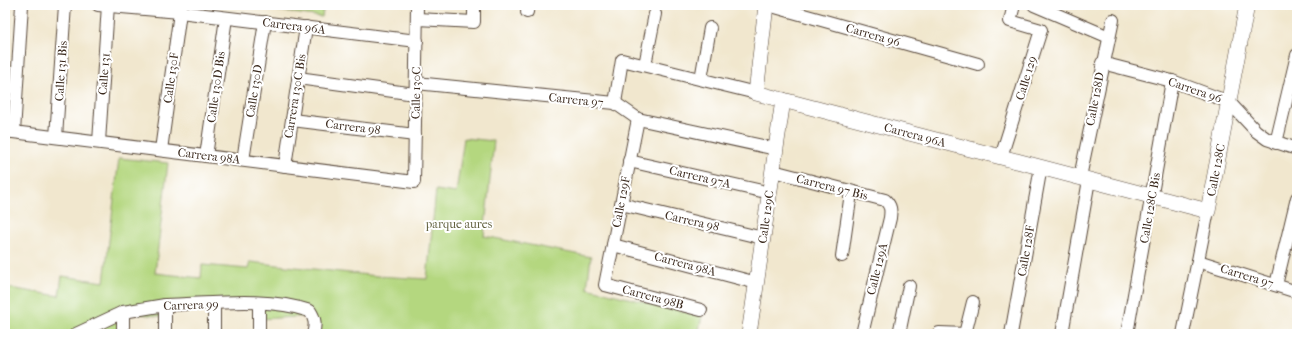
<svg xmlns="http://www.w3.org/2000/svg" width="1302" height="339" font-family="'IM FELL French Canon',serif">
<rect width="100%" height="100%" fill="#fff"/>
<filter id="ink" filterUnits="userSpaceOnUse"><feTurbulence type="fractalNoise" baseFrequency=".025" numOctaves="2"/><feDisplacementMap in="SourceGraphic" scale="8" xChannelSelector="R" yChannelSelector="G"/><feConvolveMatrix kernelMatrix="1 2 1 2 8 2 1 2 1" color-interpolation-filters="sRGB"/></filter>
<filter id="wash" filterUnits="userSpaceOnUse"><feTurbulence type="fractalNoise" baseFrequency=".012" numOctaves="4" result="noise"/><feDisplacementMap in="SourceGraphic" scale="16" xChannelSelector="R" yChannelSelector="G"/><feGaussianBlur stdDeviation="0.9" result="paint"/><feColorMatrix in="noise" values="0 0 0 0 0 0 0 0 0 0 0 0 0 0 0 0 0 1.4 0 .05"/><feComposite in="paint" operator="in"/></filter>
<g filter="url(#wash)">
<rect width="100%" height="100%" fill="#f1e7ce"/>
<g fill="#b4d77f" stroke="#78804e">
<polygon points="238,5 324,5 322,17"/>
<polygon points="464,138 494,141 484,236 591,257 587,288 702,316 698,334 308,334 312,316 259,319 259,303 166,305 165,317 123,312 123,334 5,334 5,316 9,288 59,296 62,276 104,282 119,158 168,163 155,273 201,278 202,265 248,269 250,262 377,276 427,279 436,190 456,193"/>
</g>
</g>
<g filter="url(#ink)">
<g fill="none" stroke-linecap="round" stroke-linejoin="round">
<defs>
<g id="minor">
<polyline points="98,5 180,12 417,41"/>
<polyline points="768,5 978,64"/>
<polyline points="1034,5 1109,37"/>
<polyline points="527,12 528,5"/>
<polyline points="417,19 474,22 474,5"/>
<polyline points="1102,63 1172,81 1229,102 1256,131 1267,139 1297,149"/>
<polyline points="645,65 655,14"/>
<polyline points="298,78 415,94"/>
<polyline points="701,79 710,28"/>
<polyline points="416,83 615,103 638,119 776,149"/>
<polyline points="615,103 622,60 756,93"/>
<polyline points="638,119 605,285 701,310"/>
<polyline points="292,120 415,135"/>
<polyline points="5,131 414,182 417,5"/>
<polyline points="14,132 22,5"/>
<polyline points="56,137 65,5"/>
<polyline points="99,142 108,5"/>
<polyline points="1276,143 1297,55"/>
<polyline points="161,150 181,5"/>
<polyline points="206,156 226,18"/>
<polyline points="1001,157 1041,30 1010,21 1014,5"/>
<polyline points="243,160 265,22"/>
<polyline points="629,161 770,193"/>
<polyline points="285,166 306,27"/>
<path d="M773,171L885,200C891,206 891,210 890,218L862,334"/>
<polyline points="1080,177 1113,20"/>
<polyline points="621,204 763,238"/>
<polyline points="613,245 757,283"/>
<polyline points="842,256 851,193"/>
<polyline points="1198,261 1297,292"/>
<polyline points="1276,285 1297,198"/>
<polyline points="259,303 259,334"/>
<polyline points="214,304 214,334"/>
<polyline points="123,312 123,334"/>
<polyline points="939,333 966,334"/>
<path d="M76,334L123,312L165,305C211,304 266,296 310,311C315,319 316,324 313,334"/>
<polyline points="165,334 165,305"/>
<polyline points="899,334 909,286"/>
<polyline points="965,334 973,302"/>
<polyline points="1011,334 1041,167"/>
<polyline points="1062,334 1089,180"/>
<polyline points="1127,334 1172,81"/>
<polyline points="1183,334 1208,211"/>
</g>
<g id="tertiary">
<polyline points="766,5 756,93 1208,211 1247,5"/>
<polyline points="749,334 783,100"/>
</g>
</defs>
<use href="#minor" stroke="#564638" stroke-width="14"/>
<use href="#tertiary" stroke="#564638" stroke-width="16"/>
<use href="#minor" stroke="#fff" stroke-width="12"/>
<use href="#tertiary" stroke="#fff" stroke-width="15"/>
</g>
</g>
<g text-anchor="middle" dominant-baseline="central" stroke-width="4" stroke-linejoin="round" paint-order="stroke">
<g font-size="12" fill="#3b2a1e" stroke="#fff">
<text transform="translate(294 26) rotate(7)">Carrera 96A</text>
<text transform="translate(873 35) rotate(16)">Carrera 96</text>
<text transform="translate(61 71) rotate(-86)">Calle 131 Bis</text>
<text transform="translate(104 74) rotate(-86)">Calle 131</text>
<text transform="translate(171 78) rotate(-82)">Calle 130F</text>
<text transform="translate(1026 78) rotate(-73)">Calle 129</text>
<text transform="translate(216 87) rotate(-82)">Calle 130D Bis</text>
<text transform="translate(1195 90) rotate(19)">Carrera 96</text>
<text transform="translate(254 91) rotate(-81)">Calle 130D</text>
<text transform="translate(416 93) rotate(-89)">Calle 130C</text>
<text transform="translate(295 96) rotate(-81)">Carrera 130C Bis</text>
<text transform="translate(1095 99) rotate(-79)">Calle 128D</text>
<text transform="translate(576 100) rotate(6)">Carrera 97</text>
<text transform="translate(353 127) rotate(7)">Carrera 98</text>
<text transform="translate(915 135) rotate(15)">Carrera 96A</text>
<text transform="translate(209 156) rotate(7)">Carrera 98A</text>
<text transform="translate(1216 170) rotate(-79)">Calle 128C</text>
<text transform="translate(700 177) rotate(13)">Carrera 97A</text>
<text transform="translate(832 187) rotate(14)">Carrera 97 Bis</text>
<text transform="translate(621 202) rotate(-79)">Calle 129F</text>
<text transform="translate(1150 208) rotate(-80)">Calle 128C Bis</text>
<text transform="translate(766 217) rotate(-82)">Calle 129C</text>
<text transform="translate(692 221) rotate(13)">Carrera 98</text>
<text transform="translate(1026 251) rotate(-80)">Calle 128F</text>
<text transform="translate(685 264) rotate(15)">Carrera 98A</text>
<text transform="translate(877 269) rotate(-76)">Calle 129A</text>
<text transform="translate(1247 276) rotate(17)">Carrera 97</text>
<text transform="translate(653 297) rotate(15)">Carrera 98B</text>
<text transform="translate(191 305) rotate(-2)">Carrera 99</text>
</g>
<g font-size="12" fill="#5f5e3b" stroke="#fff">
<text x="459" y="224">parque aures</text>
</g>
</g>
<rect width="1302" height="339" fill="none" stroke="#fff" stroke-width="20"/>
</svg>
